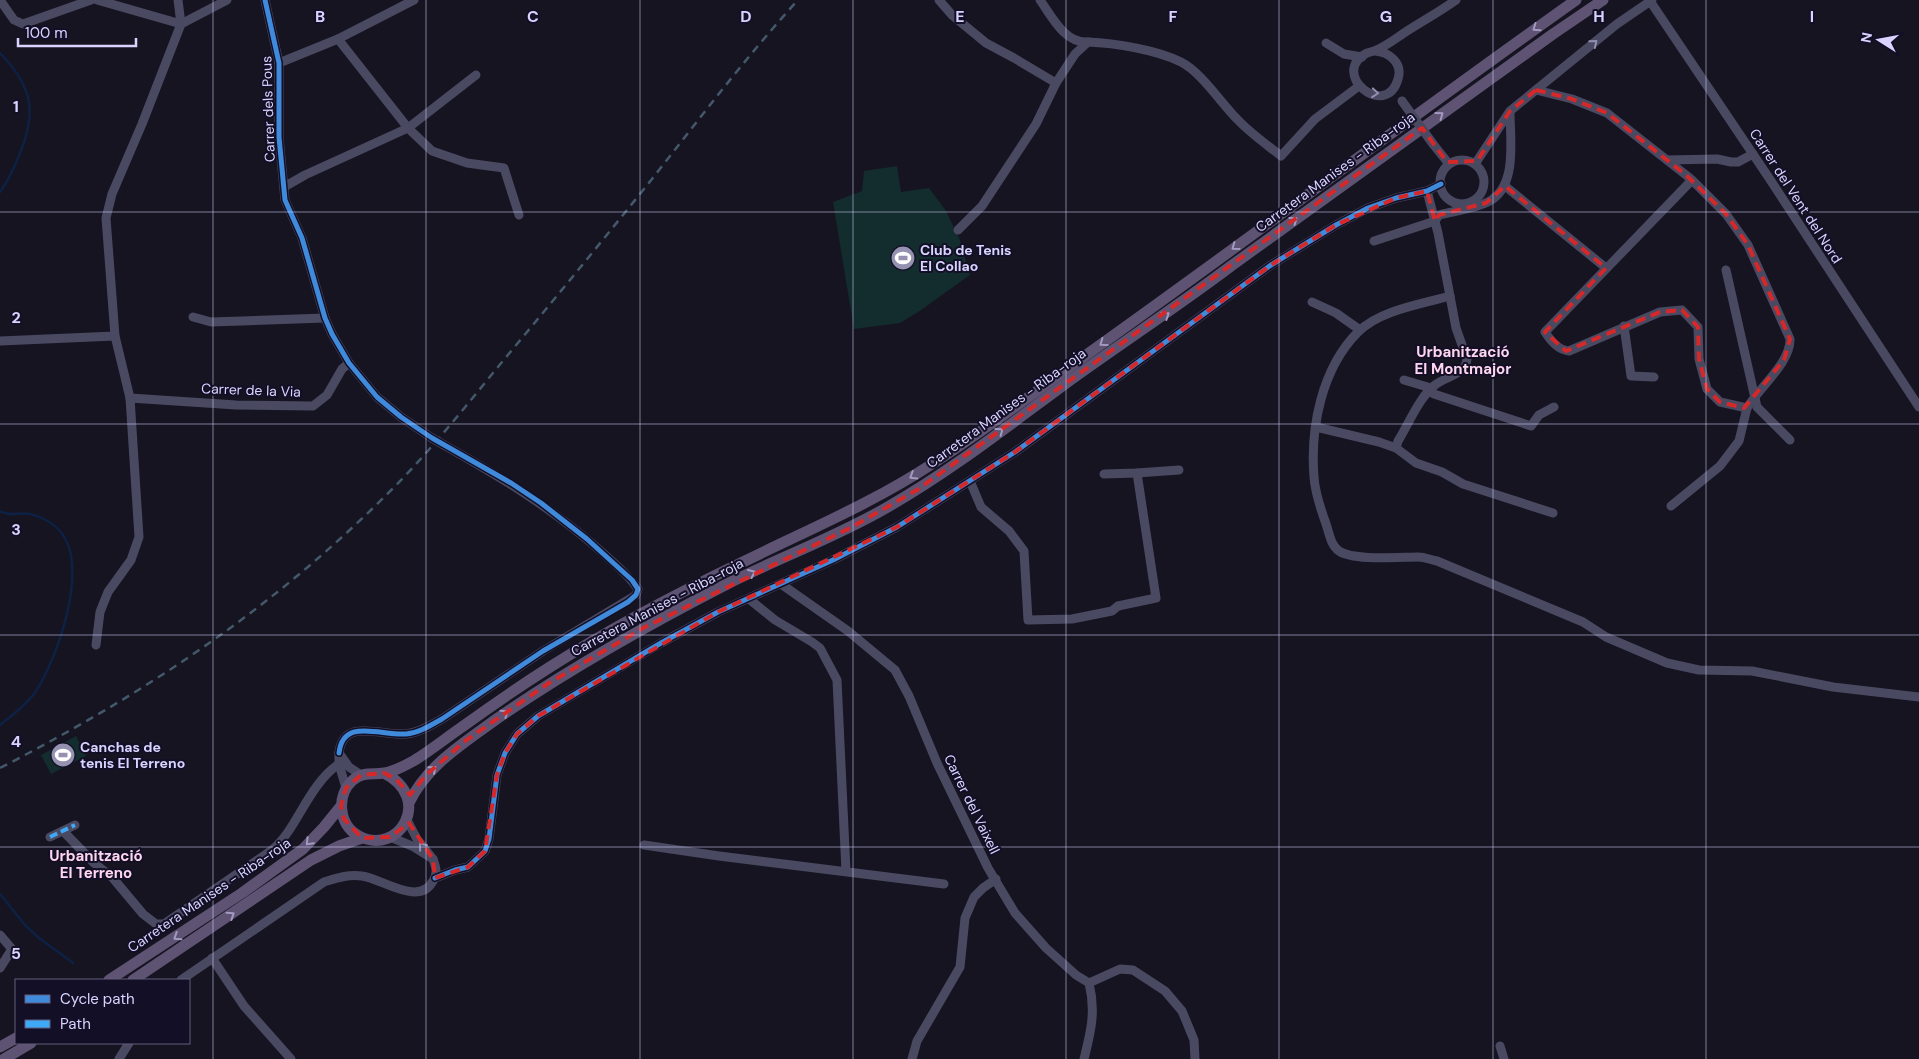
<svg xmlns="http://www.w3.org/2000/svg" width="1919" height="1059" font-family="'DM Sans',sans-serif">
<rect width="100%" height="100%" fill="#161421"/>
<g fill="#132c2d">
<polygon points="897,166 901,192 929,188 946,211 960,240 970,275 921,310 900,323 854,329 833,202 862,191 864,171"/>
<polygon points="76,736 86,756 51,774 41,755"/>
</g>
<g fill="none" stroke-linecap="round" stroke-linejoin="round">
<g stroke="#0d2144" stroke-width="2.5">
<path d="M0,53C30,84 37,108 22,148C16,164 10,178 0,192"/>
<path d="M0,511C10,517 19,512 30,514C40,516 53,523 60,531C90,566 58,657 36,691C27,705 12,715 0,725"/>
<polyline points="0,894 25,925 39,938 73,963"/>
</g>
<g stroke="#4a4962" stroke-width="9">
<polyline points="0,0 14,20 23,24 91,0"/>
<polyline points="97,0 181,24 227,0"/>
<polyline points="265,0 279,63 279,137 285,200 302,238 325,318 332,334 349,363 377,397 401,417 432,438"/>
<polyline points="939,0 952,15 986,43 1014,58 1056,83"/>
<path d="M1040,0C1052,17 1065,44 1088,42"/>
<polyline points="1650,1 1769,178 1919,407"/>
<polyline points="338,39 408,128 432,151 467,163 504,168 519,215"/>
<polyline points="1326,43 1344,54 1362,57"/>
<path d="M1375,51C1389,52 1403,63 1398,79C1386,121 1328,73 1367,53C1370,52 1371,52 1374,51C1385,47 1395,39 1404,33C1421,22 1439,12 1456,0"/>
<polyline points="279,63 338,39 414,0"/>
<path d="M1536,90L1572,99L1607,113L1686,175L1692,180L1726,214L1748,245L1790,339C1791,362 1759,388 1747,408L1720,402L1707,389L1699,359L1698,327L1682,310L1660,312L1569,351C1558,350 1551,341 1545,332L1692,180"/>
<polyline points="1433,144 1449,164"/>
<polyline points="1667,160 1717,159 1731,162 1738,162 1753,154"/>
<circle cx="1462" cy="182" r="22"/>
<polyline points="1475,164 1510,111 1617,24 1652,0"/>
<polyline points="1505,186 1606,268"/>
<polyline points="284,187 305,175 408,128 476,75"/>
<path d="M1427,191L1438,233L1450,296C1422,304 1380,310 1358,332C1322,368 1310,427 1314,477C1315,492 1320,507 1325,521C1329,531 1330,545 1339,551C1353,561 1400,557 1418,557C1425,557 1431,560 1437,561L1583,622L1606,637L1667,663L1699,670L1752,671L1833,687L1919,697"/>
<path d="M1435,221L1439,215C1454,211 1474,209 1488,202C1518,187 1510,140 1510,112"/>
<path d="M958,230L982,206L1036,124L1056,83L1075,54L1088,42C1115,43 1157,50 1181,62C1201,72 1221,103 1237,119C1250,133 1266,144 1281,156L1315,119L1359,86"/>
<polyline points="1374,241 1435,221"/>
<polyline points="1726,270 1757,407 1790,440"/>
<polyline points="1312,302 1336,313 1360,330"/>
<polyline points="193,317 211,322 325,318"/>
<polyline points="1624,326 1631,376 1654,377"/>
<polyline points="0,341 115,336"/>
<polyline points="1404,380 1431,388"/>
<polyline points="1428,390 1434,394 1531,426 1539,415 1554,407"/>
<polyline points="130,398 236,405 313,406 327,395 342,369 349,363"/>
<polyline points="1316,427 1379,442 1396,448 1416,463 1442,472 1463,484 1553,513"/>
<path d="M1396,448L1398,441C1408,425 1420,396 1435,385C1445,377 1466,374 1467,359L1456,328L1450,296"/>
<polyline points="1104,474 1137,473 1179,470"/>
<polyline points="970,481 981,507 1009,531 1024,551 1028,620 1072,619 1112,611 1118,606 1156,598 1137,473"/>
<polyline points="1671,506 1720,466 1739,441 1747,408"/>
<path d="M781,584L848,631L895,670L909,696L937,763L988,868L1015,913L1046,948L1076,975L1089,983C1096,1011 1091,1031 1084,1059"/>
<polyline points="749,599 775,620 812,642 820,648 837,680 846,871"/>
<polyline points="96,645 100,612 108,592 131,560 139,537 130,398 115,336 106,218 112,194 142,124 181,24 178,0"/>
<path d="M339,753C343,717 381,736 406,734C419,733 431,725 442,719L543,651L636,595L638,589C629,575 616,565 604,554C555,510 501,477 444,445"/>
<polyline points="346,788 339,764 339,753 349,767 361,775"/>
<path d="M63,831L94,863L112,877L143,914L156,924H164L272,850C278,845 283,839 288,832C303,810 316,779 339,764"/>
<polyline points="50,837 75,825"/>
<polyline points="390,837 412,846 433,859 417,839 407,820"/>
<polyline points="644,845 719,856 944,884"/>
<polyline points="435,878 455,870 468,867 485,851 489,839 497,775 505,753 517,734 538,716 661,643 718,612 833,560 897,527 1015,452 1271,265 1336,225 1368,208 1396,198 1427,191 1441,184"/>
<polyline points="0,935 12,949 0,968"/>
<polyline points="212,958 244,1006 291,1059"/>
<path d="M181,980L324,882C337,878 348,874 362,876C383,879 419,907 433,881C438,874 436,867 433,859"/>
<polyline points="1089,983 1120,969 1133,970 1165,991 1182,1011 1194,1040 1195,1059"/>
<polyline points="1500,1046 1504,1059"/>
<polyline points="119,1059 129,1043"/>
<polyline points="912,1059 917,1041 960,967 965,918 974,897 983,888 996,879"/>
</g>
<g stroke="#5e5373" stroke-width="11">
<path d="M384,773C434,798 399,857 359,836C338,825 336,795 353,780C364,771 373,775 384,773C394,772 406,765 415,760C431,750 446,738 462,727C491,706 520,686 550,667C613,627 678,593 745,561C810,529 875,502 935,462C993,425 1047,383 1103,343C1261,230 1417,113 1576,0"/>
<path d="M409,803C427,765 465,742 498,718C572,667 649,624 729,583C781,557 836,537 886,508C951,471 1009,425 1069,381C1123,342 1178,306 1231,266L1553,34L1603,0"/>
<polyline points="109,980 242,893 303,849 324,827 341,806"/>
<polyline points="133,980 311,860 339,846 362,838"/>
<polyline points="0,1047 16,1038"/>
<polyline points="4,1059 31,1043"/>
</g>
<path stroke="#43596b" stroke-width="2.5" stroke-dasharray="8 6" stroke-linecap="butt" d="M0,768C152,690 285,600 404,477C439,440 470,401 502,362C553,301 603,240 652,179C700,118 746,57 798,0"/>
<g stroke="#4a4962" stroke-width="9">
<polyline points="1402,101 1433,144"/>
<polyline points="432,438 444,445"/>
</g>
<polyline stroke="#3fa9f5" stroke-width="4" stroke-dasharray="8 4" stroke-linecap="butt" points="50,837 75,825"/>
<defs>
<g id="cycleway">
<path d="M265,0L279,63V137L285,200L302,238L325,318L332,334L349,363L377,397L401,417L432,438L511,483L541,503L587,539L632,580L638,589L636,595L628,602L543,651L442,719C431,725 419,733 406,734C381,736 343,717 339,753"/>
<polyline points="435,878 455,870 468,867 485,851 489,839 497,775 505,753 517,734 538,716 661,643 718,612 833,560 897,527 1015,452 1271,265 1336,225 1368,208 1396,198 1427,191 1441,184"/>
</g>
</defs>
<use href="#cycleway" stroke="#130f26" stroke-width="8"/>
<use href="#cycleway" stroke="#408adc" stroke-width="5"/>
</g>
<defs><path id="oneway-chevron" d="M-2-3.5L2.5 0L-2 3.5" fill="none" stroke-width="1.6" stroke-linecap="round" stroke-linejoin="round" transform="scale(1.25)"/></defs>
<g stroke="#a29ac0">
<use href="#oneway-chevron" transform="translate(1536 28) rotate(145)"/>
<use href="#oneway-chevron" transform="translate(1440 115) rotate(-36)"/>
<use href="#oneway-chevron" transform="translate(1294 220) rotate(-36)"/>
<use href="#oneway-chevron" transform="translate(1235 247) rotate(144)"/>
<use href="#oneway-chevron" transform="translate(1166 315) rotate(-34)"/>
<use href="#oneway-chevron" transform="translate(1103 343) rotate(144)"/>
<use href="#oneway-chevron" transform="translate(1000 431) rotate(-36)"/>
<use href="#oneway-chevron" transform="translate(913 476) rotate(148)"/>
<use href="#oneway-chevron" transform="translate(752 573) rotate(-24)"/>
<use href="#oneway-chevron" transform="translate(505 713) rotate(-35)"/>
<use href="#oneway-chevron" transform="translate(433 769) rotate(-41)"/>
<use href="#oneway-chevron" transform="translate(309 842) rotate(134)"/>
<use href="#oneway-chevron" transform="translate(231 915) rotate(-34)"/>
<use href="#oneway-chevron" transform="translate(177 937) rotate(147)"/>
</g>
<g stroke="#928eb0">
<use href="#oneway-chevron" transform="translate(1594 43) rotate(-39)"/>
<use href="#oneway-chevron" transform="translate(1375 93) rotate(5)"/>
<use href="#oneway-chevron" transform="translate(422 846) rotate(-128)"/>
</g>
<path fill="none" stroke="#d62828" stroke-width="4" stroke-dasharray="10 6" stroke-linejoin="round" d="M1536,90L1572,99L1607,113L1686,175L1726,214L1748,245L1790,339L1784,360L1744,408L1720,402L1707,389L1699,359L1698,327L1682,310L1660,312L1566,351L1545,332L1606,268L1505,186L1486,203L1439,215L1435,221L1427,191L1396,198L1336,225L1271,265L1015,452L897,527L718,612L538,716L517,734L505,753L497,775L485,851L468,867L435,878L433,859L409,823L390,837L362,838L344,819L341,806L346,788L361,775L384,773L396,779L410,795L426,775L465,741L549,683L645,627L850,528L917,490L1422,128L1447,162L1477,161L1510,111Z"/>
<path fill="none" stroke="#d9d4ff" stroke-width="1" stroke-opacity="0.55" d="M213,0V1059M426,0V1059M640,0V1059M853,0V1059M1066,0V1059M1279,0V1059M1493,0V1059M1706,0V1059M0,212H1919M0,424H1919M0,635H1919M0,847H1919"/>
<defs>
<symbol id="stadium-disc" viewBox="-11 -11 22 22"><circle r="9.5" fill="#9591b1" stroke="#130f26"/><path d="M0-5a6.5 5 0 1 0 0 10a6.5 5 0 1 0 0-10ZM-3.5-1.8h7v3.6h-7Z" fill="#fff"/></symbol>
</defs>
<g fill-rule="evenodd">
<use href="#stadium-disc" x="889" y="244" width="28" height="28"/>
<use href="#stadium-disc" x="49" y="741" width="28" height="28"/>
</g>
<g text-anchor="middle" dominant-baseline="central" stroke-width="4" stroke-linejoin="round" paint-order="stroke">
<g font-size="14" fill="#d9d4ff" stroke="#130f26">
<text transform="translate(268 109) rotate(-92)">Carrer dels Pous</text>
<text transform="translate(1335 172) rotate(-36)">Carretera Manises - Riba-roja</text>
<text transform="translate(1796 196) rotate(57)">Carrer del Vent del Nord</text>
<text transform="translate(251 390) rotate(2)">Carrer de la Via</text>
<text transform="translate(1006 408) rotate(-36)">Carretera Manises - Riba-roja</text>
<text transform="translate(657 607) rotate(-28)">Carretera Manises - Riba-roja</text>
<text transform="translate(972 804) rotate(64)">Carrer del Vaixell</text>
<text transform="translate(209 895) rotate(-34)">Carretera Manises - Riba-roja</text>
</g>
<g font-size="14" font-weight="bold" fill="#d9d4ff" stroke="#130f26" text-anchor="start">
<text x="920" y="250">Club de Tenis<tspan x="920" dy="16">El Collao</tspan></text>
<text x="80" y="747">Canchas de<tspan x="80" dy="16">tenis El Terreno</tspan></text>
</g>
<g font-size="15" font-weight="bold" fill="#ffd6f0" stroke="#130f26">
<text x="1463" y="352">Urbanització<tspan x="1463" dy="17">El Montmajor</tspan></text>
<text x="96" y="856">Urbanització<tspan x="96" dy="17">El Terreno</tspan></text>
</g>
</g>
<g font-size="16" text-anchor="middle" font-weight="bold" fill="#d9d4ff" stroke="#130f26" stroke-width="4" stroke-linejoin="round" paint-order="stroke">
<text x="320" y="22">B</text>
<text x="533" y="22">C</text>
<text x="746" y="22">D</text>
<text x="960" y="22">E</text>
<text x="1173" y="22">F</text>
<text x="1386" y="22">G</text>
<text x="1599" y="22">H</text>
<text x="1812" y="22">I</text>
<text x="16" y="112">1</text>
<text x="16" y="323">2</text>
<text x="16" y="535">3</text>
<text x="16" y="747">4</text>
<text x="16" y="959">5</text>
</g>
<rect x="15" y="979" width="175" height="65" fill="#130f26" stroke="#625e7d"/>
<rect x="25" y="995" width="25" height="8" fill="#408adc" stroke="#625e7d"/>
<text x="60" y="1004" font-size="15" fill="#d9d4ff">Cycle path</text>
<rect x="25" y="1020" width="25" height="8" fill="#3fa9f5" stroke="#625e7d"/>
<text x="60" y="1029" font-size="15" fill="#d9d4ff">Path</text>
<g transform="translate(1879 40) rotate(281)" stroke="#130f26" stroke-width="4" paint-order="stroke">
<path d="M0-4L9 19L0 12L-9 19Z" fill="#d9d4ff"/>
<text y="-8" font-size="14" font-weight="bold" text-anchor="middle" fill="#d9d4ff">N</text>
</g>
<path d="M18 38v8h118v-8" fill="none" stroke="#d9d4ff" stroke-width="2.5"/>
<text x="25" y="38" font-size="15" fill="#d9d4ff" stroke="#130f26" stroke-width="4" paint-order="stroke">100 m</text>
</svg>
